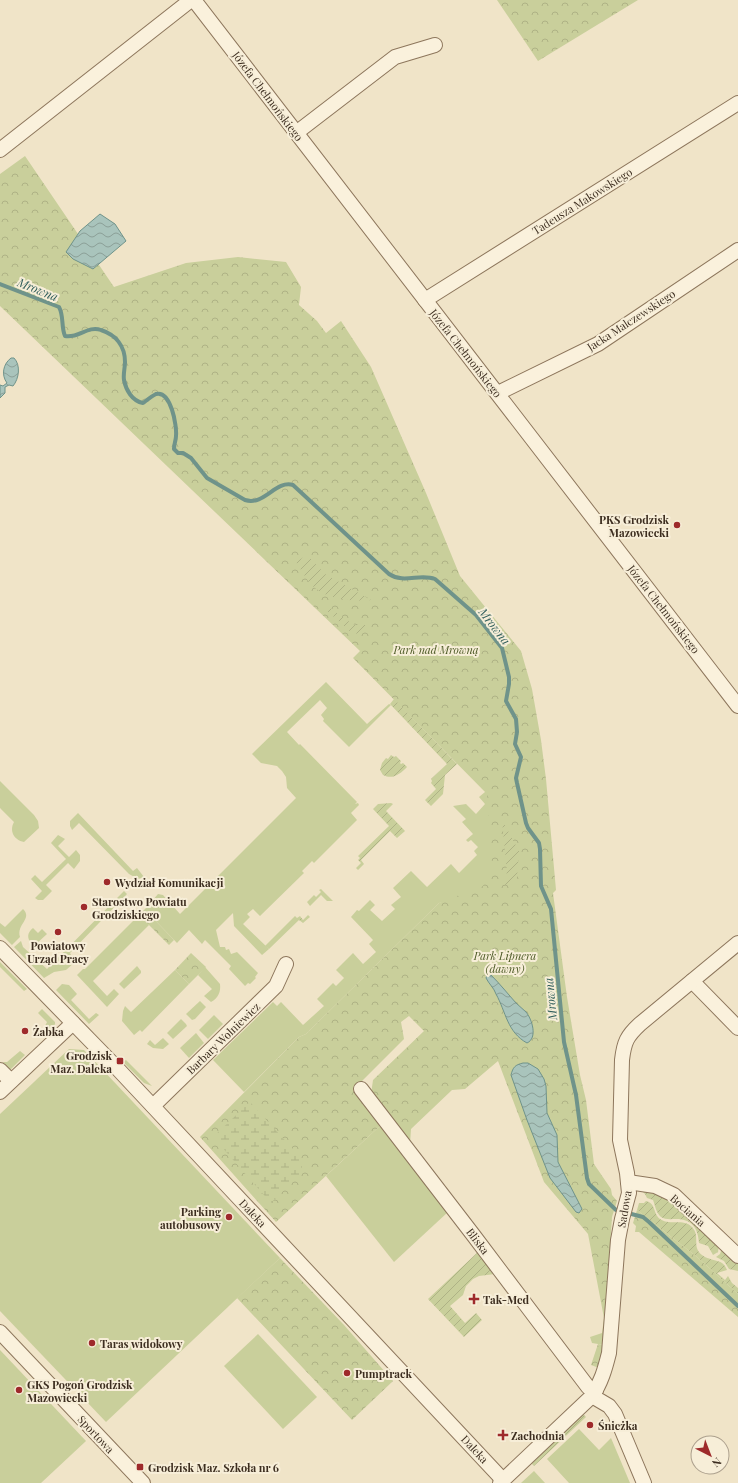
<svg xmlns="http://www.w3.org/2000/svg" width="738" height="1483" font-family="'Playfair Display',serif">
<defs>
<pattern id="forest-crowns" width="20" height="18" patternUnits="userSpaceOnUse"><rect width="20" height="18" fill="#c9cf9b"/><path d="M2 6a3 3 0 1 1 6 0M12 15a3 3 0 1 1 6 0" fill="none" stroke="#aeb285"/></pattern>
<pattern id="wetland-marsh" width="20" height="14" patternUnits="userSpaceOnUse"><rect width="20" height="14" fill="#c9cf9b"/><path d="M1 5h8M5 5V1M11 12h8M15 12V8" fill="none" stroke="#aeb285"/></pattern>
<pattern id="garden-furrows" width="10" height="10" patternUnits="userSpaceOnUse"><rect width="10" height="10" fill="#c9cf9b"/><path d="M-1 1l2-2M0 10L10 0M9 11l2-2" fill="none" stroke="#aeb285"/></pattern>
<pattern id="water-waves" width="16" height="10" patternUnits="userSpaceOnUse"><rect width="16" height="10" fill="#a9c4bc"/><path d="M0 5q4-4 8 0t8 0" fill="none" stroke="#8ba098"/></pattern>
</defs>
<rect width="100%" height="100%" fill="#f0e4c8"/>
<g fill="#c9cf9b">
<polygon points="326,682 367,724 389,704 391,705 349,747 323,721 324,719 321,715 327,708 320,700 287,732 299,745 300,744 357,802 355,804 358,803 359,805 351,813 357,820 314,863 312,861 302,871 304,873 260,916 253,909 247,914 250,917 243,924 269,949 262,955 234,926 233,913 216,930 220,947 225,947 226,950 229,949 231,954 237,952 258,973 255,977 256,978 250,984 248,983 245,986 229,969 231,966 205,940 202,944 189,930 177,943 150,915 145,920 149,925 93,981 107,996 114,989 119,994 107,1007 77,975 83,969 85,969 147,907 158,894 163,895 180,914 296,798 287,788 286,777 282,771 277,766 261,763 252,754"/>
<polygon points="490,774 494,892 439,903 306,1034 299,1037 244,1092 213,1060 273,1002 277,1006 281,1002 303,1025 324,1006 317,999 333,983 336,986 344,978 336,970 353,953 363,964 376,952 369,944 373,940 351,917 357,910 359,911 370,900 375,905 370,910 382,921 395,909 391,905 401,897 393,888 411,871 427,887 451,864 459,873 477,855 474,851 478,847 471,840 468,842 466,840 473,834 462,822 466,819 453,806 466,804 476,814 485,804 479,797 485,792"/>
<path d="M0,781L34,815L38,821L39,828L24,842C14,840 9,831 14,822L0,808Z"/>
<polygon points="78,813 133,871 137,868 144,877 138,879 129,874 79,823 72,830 70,826 70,821"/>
<polygon points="58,835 65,839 58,846 69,857 76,850 80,855 80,861 74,869 68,863 46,885 52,891 43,900 38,900 35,898 42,891 31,879 35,875 42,882 66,859 51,843"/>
<polygon points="321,889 333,901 327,901 321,895 310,906 307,902 314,895 316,897 321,892 319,890"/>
<polygon points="124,891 127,894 70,953 75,962 66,970 54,972 44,978 14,947 21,941 23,947 47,969"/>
<path d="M23,909C33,919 16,924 20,937L12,945L0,933V923L5,927Z"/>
<path d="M33,928L38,933L42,929L47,934L35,945L31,944C27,937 27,933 33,928Z"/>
<polygon points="0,962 27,989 24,991 0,967"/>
<polygon points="137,966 141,971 141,973 124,989 119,984"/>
<path d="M205,967L220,984C221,992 218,998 211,1002L204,996L212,989L198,975Z"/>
<polygon points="175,970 189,984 142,1032 140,1030 134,1035 122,1021 123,1011 125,1006 131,1012"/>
<polygon points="62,984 69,985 77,994 71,1000 89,1019 96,1013 99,1015 89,1024 56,990"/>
<polygon points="200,1001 206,1007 195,1019 192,1020 186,1014"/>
<polygon points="42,1009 55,1022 55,1026 50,1031 45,1026 47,1022 38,1013"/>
<polygon points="214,1015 223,1024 208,1039 199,1030"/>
<polygon points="181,1019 186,1024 187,1026 173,1039 167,1033"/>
<polygon points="196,1033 204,1043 189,1058 180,1048"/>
<polygon points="163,1038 169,1044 163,1049 153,1048 147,1044 150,1040 155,1045"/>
<polygon points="69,1049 84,1050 280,1258 106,1422 0,1311 0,1114"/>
<polygon points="20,1051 25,1055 11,1069 9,1069 3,1062 7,1062"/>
<polygon points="126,1060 152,1086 144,1083 123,1062"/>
<polygon points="381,1125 448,1212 394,1262 326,1176"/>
<polygon points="604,1318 606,1318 604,1345 592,1343 590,1337 602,1333"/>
<polygon points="258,1334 317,1397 283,1429 224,1366"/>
<polygon points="0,1350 86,1441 41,1483 0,1483"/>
<polygon points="579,1429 599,1450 611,1438 630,1483 569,1483 547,1459"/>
<polygon points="534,1471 545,1483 521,1483"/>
</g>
<g fill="url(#forest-crowns)">
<polygon points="497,0 638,0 538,61"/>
<polygon points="25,156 114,287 186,263 238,257 286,262 301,287 299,305 317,321 326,333 341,321 371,367 426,493 460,576 521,651 532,689 541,740 546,779 556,890 553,893 567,997 580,1075 586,1100 594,1164 611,1189 612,1195 617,1201 612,1217 607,1293 604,1318 588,1234 544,1182 498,1061 465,1089 452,1090 411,1129 410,1144 371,1094 373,1080 424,1031 409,1016 401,1022 404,1039 353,1090 381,1125 276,1222 200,1137 299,1037 306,1034 439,903 483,886 492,867 487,794 353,658 360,651 0,306 0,174"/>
<polygon points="150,915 174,940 169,945 144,920"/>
<polygon points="191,953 206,967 189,984 175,970"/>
<polygon points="637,1210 697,1257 738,1294 738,1317 639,1232 635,1232 636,1226 633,1223"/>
<polygon points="280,1258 344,1325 393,1381 352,1420 237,1298"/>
<polygon points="598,1344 604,1345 599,1368 591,1365"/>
</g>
<polygon fill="url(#wetland-marsh)" points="250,1102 303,1160 301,1173 271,1203 213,1137"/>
<g fill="url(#garden-furrows)">
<path d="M307,555L325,574L371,600C349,602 322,599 308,581C304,575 300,568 296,562Z"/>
<polygon points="329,607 348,621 355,625 370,625 361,633 353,634 324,608"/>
<polygon points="394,699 457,764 445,775 443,794 431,806 425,800 436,789 431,783 432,781 431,779 447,764 390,704"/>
<path d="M391,755L394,757L396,756L401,761L400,763L401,764L403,763L407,767C400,774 393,780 383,775L380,770L382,763L386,758L388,759Z"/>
<polygon points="391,803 393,804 386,811 405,831 397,838 390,831 361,860 364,864 358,870 356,868 361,863 358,860 360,858 358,856 389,826 373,809 378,804"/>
<polygon points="502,820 519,851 517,877 504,886 507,872"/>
<polygon points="308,915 310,917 303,923 299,920 269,949 265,946 295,916 297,918 300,916 303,920"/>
<path d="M640,1189L651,1190L676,1201L719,1245L718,1252L713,1255L708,1246L699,1243C698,1228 692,1219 676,1219C672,1219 665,1220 661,1217C656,1213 655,1205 653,1200L647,1198L645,1194Z"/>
<path d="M646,1201C656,1203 653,1214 660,1219C670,1226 683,1218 692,1227C701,1237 691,1246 702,1255C711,1262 723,1258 727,1270L717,1273L725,1280L728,1276L732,1283L738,1288V1294L697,1257L637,1210L639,1203H644Z"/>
<polygon points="722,1248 738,1261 738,1271 729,1269 724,1261 716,1257 720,1254"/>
<polygon points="478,1252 495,1274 479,1276 473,1279 466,1286 463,1295 450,1306 465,1323 476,1313 482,1320 464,1337 428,1299"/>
<polygon points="583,1414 586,1417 534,1466 531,1463"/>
</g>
<g fill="url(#water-waves)" stroke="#6f938a">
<polygon points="100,214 115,224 126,241 93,269 73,259 66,252 80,231"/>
<path d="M11,358H14C21,365 19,379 13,386L9,385L5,387V393L0,398V385L3,386L7,383C1,375 3,364 11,358Z"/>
<path d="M487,975H491C500,984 508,994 516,1003C519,1006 523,1009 526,1012C532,1019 538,1038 527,1043C507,1032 506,1012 496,994C494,988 489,984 486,978Z"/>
<path d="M523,1063H528L538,1069L544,1079L546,1086L547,1113L557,1135L558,1162L581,1207L582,1209L579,1213L576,1212L550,1178L527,1120L511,1075C513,1067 515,1065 523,1063Z"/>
</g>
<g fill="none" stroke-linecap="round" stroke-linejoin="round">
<path stroke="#6f938a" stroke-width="4" d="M0,284L59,307C64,316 61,327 65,336C78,339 88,325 101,330C116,335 125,346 125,362C125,368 123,374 124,380C126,390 132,401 143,403C147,400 152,396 156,394C171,390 177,426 176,436C176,440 174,444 174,449L178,453H183L191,458L207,478L245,500C265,506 275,480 293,485L389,574C404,584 420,573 435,579L476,615L502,648L509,677V684L506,701L516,719L517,732L515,744L521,757L516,778L517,783L526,823L528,828L539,843L540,849L541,886L551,909L564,1042L576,1095L587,1178L589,1184L616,1210L643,1217L649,1222L738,1306"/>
<defs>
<g id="minor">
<polyline points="194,0 738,706"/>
<polyline points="296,133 395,57 435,45"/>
<polyline points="0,150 191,0"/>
<polyline points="425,300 738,103"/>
<polyline points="498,393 598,344 738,250"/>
<polyline points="0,948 116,1067 503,1480"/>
<polyline points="692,981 738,1028"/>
<polyline points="0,1070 11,1081"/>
<polyline points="361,1089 474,1236 588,1387 596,1390"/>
<polyline points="0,1092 73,1023"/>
<polyline points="153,1106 276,986 286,964"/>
<polyline points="628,1182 655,1186 674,1195 738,1256"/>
<polyline points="0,1332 143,1483"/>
<polyline points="592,1396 609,1406 615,1414 644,1483"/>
<path d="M500,1483L592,1396C601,1383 605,1369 609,1353L618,1240L622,1219L629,1193L627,1173L620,1140L622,1060C624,1042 627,1036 640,1024L738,943"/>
</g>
</defs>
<use href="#minor" stroke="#8d765c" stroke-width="16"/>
<use href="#minor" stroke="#faf1dc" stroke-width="14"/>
</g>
<g fill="#9e2a2b" stroke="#f7eed8" stroke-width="1.5">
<circle cx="677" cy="525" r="4"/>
<circle cx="107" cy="882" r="4"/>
<circle cx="84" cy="907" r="4"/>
<circle cx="58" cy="932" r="4"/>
<circle cx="25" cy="1031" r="4"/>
<rect x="116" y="1057" width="8" height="8" rx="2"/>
<circle cx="229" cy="1217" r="4"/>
<path d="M472 1293h4v4h4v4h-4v4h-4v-4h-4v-4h4z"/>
<circle cx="92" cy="1343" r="4"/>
<circle cx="347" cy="1373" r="4"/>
<circle cx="19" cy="1390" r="4"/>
<circle cx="590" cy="1425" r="4"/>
<path d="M501 1429h4v4h4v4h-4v4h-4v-4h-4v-4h4z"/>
<rect x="136" y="1463" width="8" height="8" rx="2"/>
</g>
<g text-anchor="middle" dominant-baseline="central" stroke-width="4" stroke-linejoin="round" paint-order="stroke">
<g font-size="11" fill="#3d2e20" stroke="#f7eed8">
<text transform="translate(268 96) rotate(53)">Józefa Chełmońskiego</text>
<text transform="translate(582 201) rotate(-32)">Tadeusza Makowskiego</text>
<text transform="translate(631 320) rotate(-33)">Jacka Malczewskiego</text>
<text transform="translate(466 353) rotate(52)">Józefa Chełmońskiego</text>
<text transform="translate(664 609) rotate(52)">Józefa Chełmońskiego</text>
<text transform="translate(223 1038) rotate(-44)">Barbary Wolniewicz</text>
<text transform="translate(624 1209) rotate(-80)">Sadowa</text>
<text transform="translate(688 1210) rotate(41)">Bociania</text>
<text transform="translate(253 1213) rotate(47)">Daleka</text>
<text transform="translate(478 1241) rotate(53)">Bliska</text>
<text transform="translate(96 1434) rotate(47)">Sportowa</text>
<text transform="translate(475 1449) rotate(47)">Daleka</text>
</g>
<g font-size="11" font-weight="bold" fill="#3d2e20" stroke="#f7eed8" text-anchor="start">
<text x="669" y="519" text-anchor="end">PKS Grodzisk<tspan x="669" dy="13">Mazowiecki</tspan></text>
<text x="115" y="882">Wydział Komunikacji</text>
<text x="92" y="901">Starostwo Powiatu<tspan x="92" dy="13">Grodziskiego</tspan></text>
<text x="58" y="945" text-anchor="middle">Powiatowy<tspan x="58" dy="13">Urząd Pracy</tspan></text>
<text x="33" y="1031">Żabka</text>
<text x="112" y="1055" text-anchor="end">Grodzisk<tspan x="112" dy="13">Maz. Daleka</tspan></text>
<text x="221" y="1211" text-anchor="end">Parking<tspan x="221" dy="13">autobusowy</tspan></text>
<text x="483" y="1299">Tak-Med</text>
<text x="100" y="1343">Taras widokowy</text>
<text x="355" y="1373">Pumptrack</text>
<text x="27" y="1384">GKS Pogoń Grodzisk<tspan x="27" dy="13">Mazowiecki</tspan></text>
<text x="598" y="1425">Śnieżka</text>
<text x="511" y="1435">Zachodnia</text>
<text x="148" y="1467">Grodzisk Maz. Szkoła nr 6</text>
</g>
<g font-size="11" font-style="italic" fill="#4d5a26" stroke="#f7eed8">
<text x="436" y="649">Park nad Mrowną</text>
<text x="505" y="955">Park Lipnera<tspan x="505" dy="13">(dawny)</tspan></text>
</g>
<g font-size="12" font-style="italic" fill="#2f5d5a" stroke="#f7eed8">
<text transform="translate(38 289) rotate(22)">Mrowna</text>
<text transform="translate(495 626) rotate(52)">Mrowna</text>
<text transform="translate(550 999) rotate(-96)">Mrowna</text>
</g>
</g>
<g transform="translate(710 1455) rotate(138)"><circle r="19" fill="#f7eed8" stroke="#ada18e"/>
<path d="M0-3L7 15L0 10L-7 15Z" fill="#9e2a2b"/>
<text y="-6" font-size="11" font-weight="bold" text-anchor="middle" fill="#3d2e20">N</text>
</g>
</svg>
